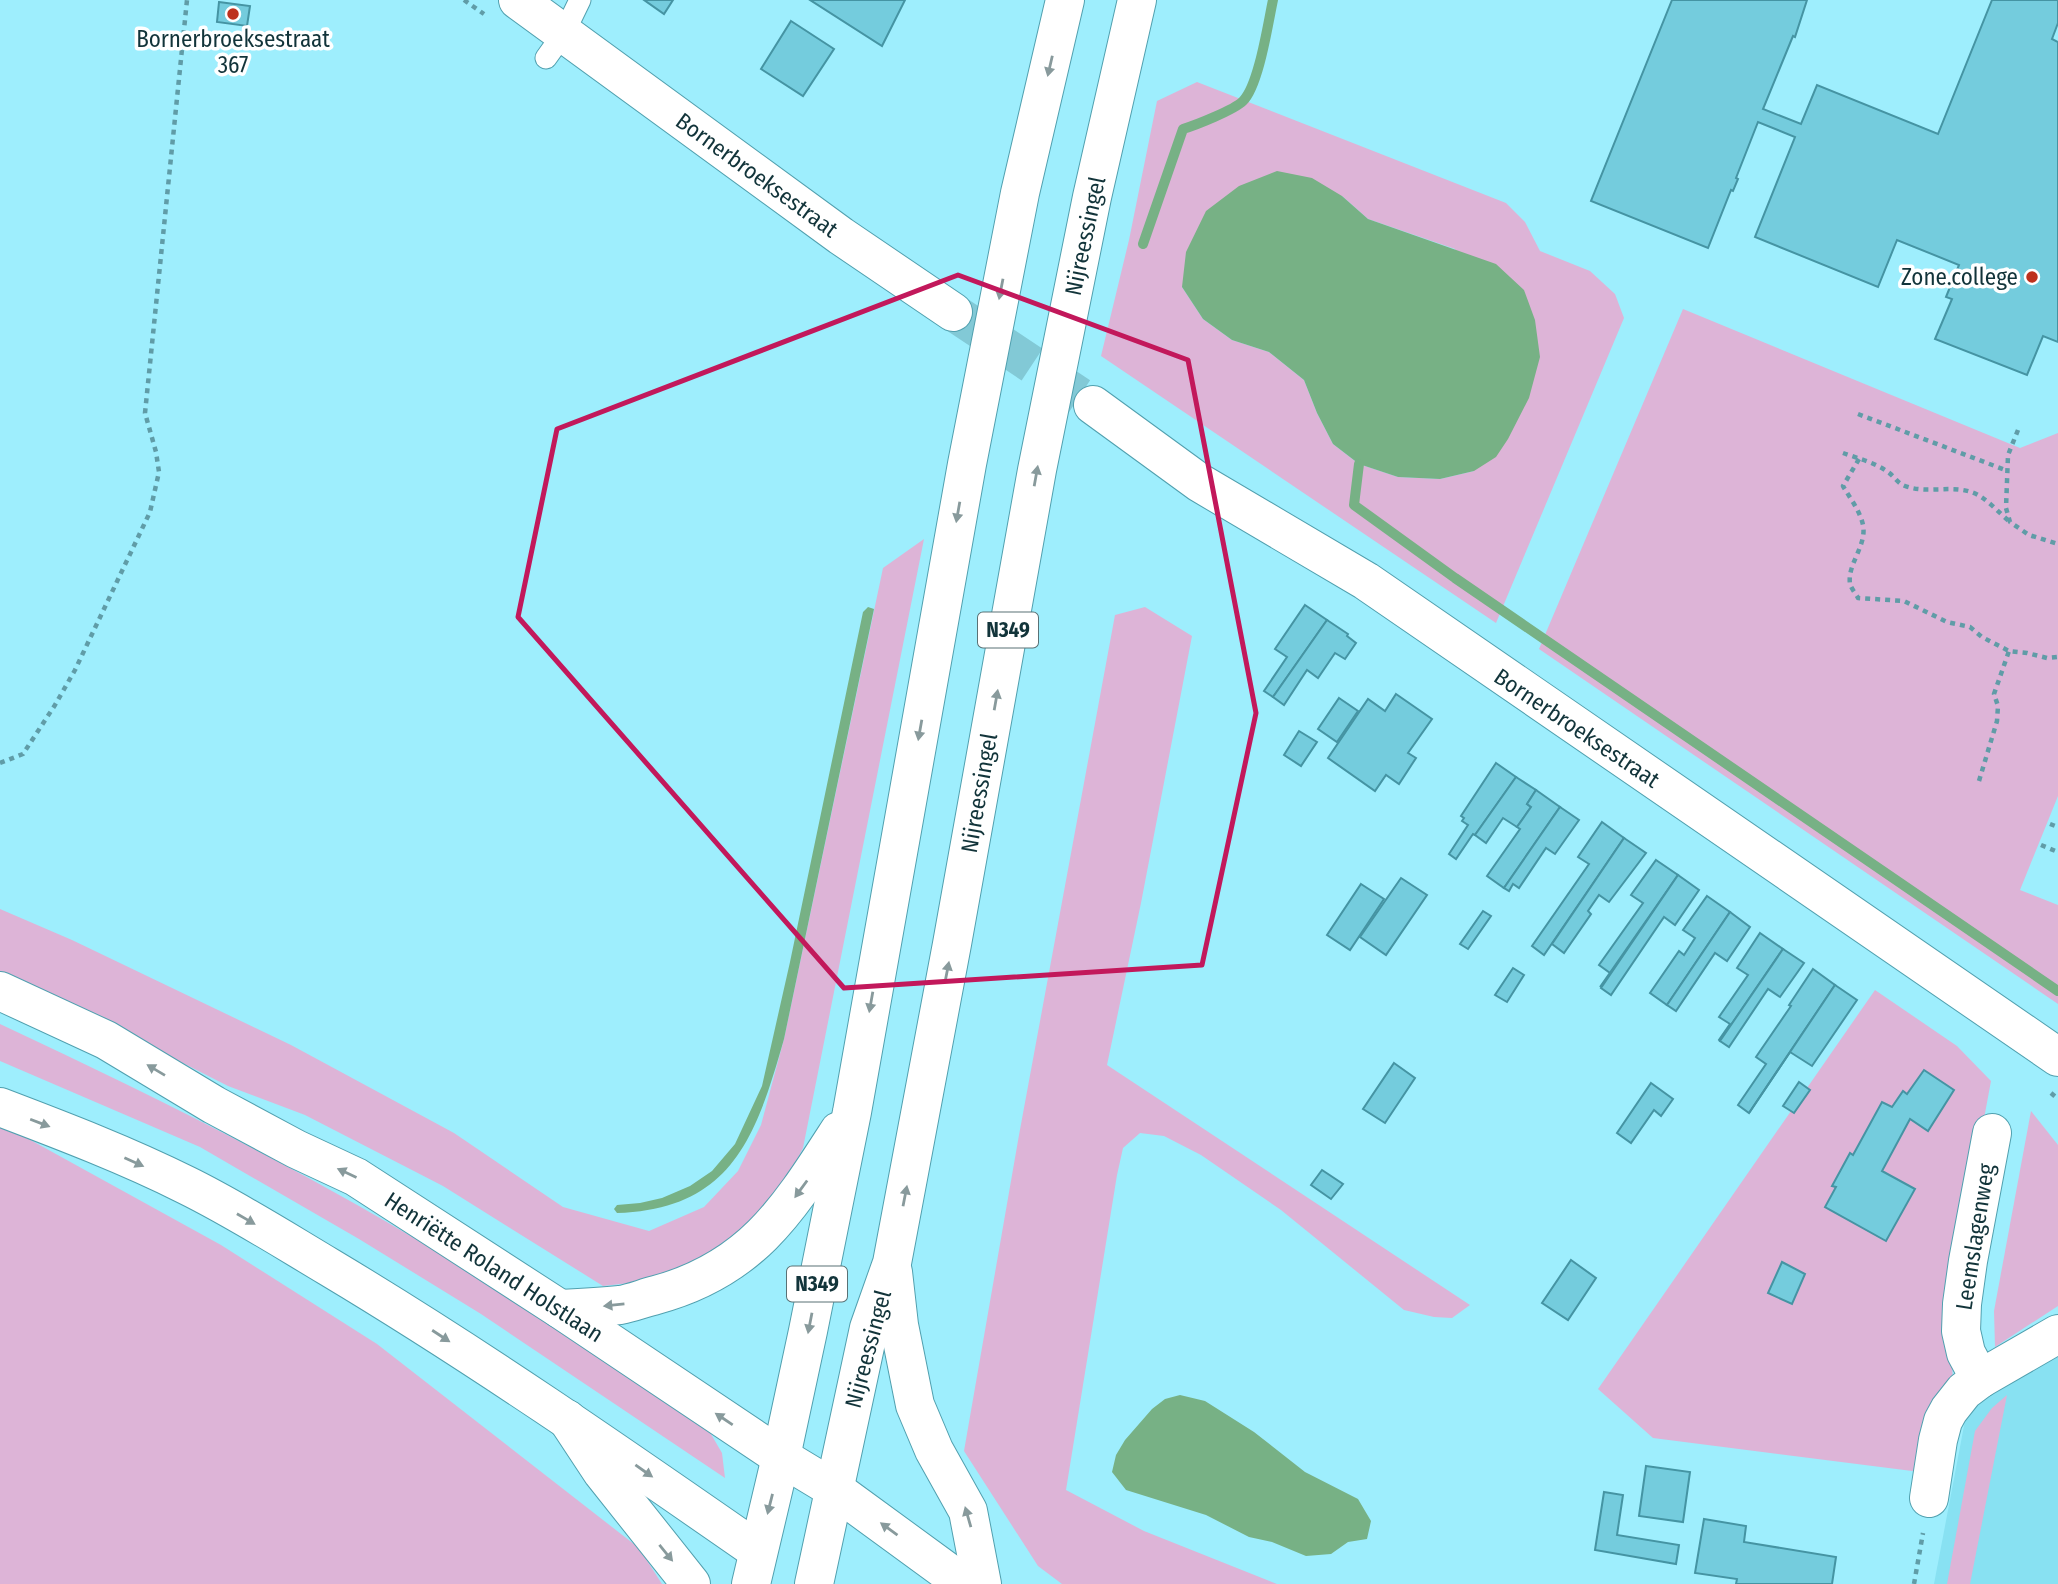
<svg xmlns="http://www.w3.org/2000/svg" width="2058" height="1584" font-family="'Fira Sans Condensed',sans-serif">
<rect width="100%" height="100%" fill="#9eeefd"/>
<polygon fill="#88e1f2" points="2058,1352 2058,1584 1934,1584 1967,1410"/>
<g fill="#ddb4d7" fill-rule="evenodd">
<path d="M1197,82L1506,203L1525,222L1540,251L1590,271L1615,294L1624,318L1496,623L1101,356L1129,240L1157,101ZM1342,196L1368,219L1455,249L1474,471L1440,479L1398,477L1359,464L1333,444L1317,413L1304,380L1269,352L1232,340L1203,319L1182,287Z"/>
<polygon points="1683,309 2020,448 2058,433 2058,796 2020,890 2058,905 2058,1004 1539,649"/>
<polygon points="924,539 803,1148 772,1209 725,1247 648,1281 603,1286 443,1186 305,1115 228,1086 165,1054 0,976 0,909 72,940 291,1045 454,1133 563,1207 649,1231 704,1207 738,1171 761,1125 784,1039 883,568"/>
<polygon points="1145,607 1192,636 1141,903 1107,1065 1470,1305 1452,1318 1434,1317 1404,1310 1281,1210 1201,1155 1164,1136 1140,1133 1123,1148 1117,1175 1066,1490 1144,1531 1277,1584 1062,1584 1038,1566 964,1451 1019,1135 1115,615"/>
<polygon points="1875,990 1957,1046 1991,1081 1949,1307 1953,1382 1920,1472 1653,1438 1598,1389"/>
<path d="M0,1024C122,1081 242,1140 359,1206C479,1274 593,1353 708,1429L722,1453L725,1478L481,1314L359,1239L200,1147L0,1061Z"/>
<polygon points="2031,1111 2058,1145 2058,1306 1995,1347 1994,1311"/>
<polygon points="0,1125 16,1132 221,1245 377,1344 639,1548 662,1584 0,1584"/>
<polygon points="2007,1395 1970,1584 1947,1584 1975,1431 1992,1408"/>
</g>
<g fill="#77b185">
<polygon points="1277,171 1312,178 1342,196 1368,219 1496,264 1524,290 1535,320 1540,357 1529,398 1508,439 1496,457 1474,471 1440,479 1398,477 1359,464 1333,444 1317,413 1304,380 1269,352 1232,340 1203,319 1182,287 1186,252 1206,211 1239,186"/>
<path d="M868,607L874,609L784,1039C756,1137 732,1209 617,1213L614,1209L617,1205L640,1203L662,1198L690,1186L712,1171L735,1144L762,1086L790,962L863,612Z"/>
<polygon points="1180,1395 1205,1401 1254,1432 1305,1472 1358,1499 1371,1521 1367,1539 1348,1542 1331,1554 1306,1556 1272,1542 1249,1537 1206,1515 1126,1490 1112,1472 1116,1455 1125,1440 1152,1409 1165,1399"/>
</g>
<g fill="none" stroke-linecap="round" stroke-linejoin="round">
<g stroke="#77b185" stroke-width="10">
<path d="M1143,244L1183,129C1196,125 1234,110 1243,101C1259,85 1268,23 1273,0"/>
<polyline points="1359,464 1354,505 1455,578 2058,991"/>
</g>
</g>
<g fill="#74ccdd" stroke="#4594a3" stroke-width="2">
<polygon points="644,0 673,0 664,14"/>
<polygon points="810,0 905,0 882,46"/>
<polygon points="1672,0 1807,0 1795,37 1793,36 1763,109 1801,124 1817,85 1938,134 1992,0 2058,0 2058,23 2052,39 2058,42 2058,342 2043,336 2027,375 1935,339 1952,299 1946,297 1959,265 1897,240 1878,287 1755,237 1795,137 1758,122 1736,178 1738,179 1733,191 1731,190 1708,248 1591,201"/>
<polygon points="219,2 250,6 247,26 217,22"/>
<polygon points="791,21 834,49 803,96 761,69"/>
<polygon points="1305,605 1327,620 1273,697 1264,691 1287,657 1275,649"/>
<polygon points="1327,620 1348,634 1347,636 1356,643 1345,659 1335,653 1318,678 1307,670 1284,705 1273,697"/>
<polygon points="1396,694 1432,719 1408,753 1416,758 1399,784 1386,775 1375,791 1328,758 1368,699 1385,711"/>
<polygon points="1339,698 1358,711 1337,742 1318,729"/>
<polygon points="1299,731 1317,742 1301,766 1284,755"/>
<polygon points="1496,763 1516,777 1475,835 1473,834 1456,859 1449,854 1468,825 1462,821 1464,818 1461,816"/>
<polygon points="1516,777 1536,790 1527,804 1531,807 1517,827 1503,818 1486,843 1475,835"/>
<polygon points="1536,790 1560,807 1504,888 1487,876 1520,829 1517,827 1531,807 1527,804"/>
<polygon points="1560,807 1579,820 1555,854 1546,848 1519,888 1513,884 1509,891 1504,888"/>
<polygon points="1602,822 1624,838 1544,955 1532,946 1589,864 1578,857"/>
<polygon points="1624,838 1646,853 1609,902 1599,895 1588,911 1591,914 1564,953 1552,944"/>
<polygon points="1656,860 1678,875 1600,987 1610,973 1599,965 1643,903 1631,895"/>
<polygon points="1678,875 1699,890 1675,925 1664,917 1611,995 1601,988"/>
<polygon points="1401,878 1427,895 1386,955 1360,937"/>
<polygon points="1361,884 1384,899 1350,950 1327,935"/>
<polygon points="1707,896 1730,912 1667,1005 1650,993 1679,951 1684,955 1695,938 1683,930"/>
<polygon points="1483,911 1491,916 1468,949 1460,944"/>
<polygon points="1730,912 1750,927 1727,961 1715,953 1676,1011 1667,1005"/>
<polygon points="1760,933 1783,949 1720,1041 1719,1040 1730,1024 1719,1017 1748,975 1737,968"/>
<polygon points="1783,949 1804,963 1780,997 1768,989 1729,1047 1720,1041"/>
<polygon points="1513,968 1524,975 1507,1002 1495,995"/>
<polygon points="1813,969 1835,985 1749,1113 1738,1105 1766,1064 1756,1057 1791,1006 1789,1005"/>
<polygon points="1835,985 1857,1000 1812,1066 1790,1052 1749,1113"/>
<polygon points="1394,1063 1415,1078 1385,1123 1363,1109"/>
<polygon points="1924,1070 1954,1090 1928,1131 1910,1119 1882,1171 1915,1189 1886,1241 1825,1207 1836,1187 1832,1186 1850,1153 1853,1155 1882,1102 1892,1107 1903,1091 1907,1094"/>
<polygon points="1799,1082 1810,1090 1794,1113 1783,1106"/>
<polygon points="1651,1083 1673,1099 1661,1116 1654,1110 1631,1143 1617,1133"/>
<polygon points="1322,1170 1343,1184 1331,1199 1311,1185"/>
<polygon points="1571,1260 1596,1278 1568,1320 1542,1303"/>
<polygon points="1782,1262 1805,1274 1792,1304 1768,1293"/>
<polygon points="1646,1466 1690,1472 1683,1522 1639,1516"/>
<polygon points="1604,1492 1623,1495 1617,1535 1679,1545 1676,1564 1595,1550"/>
<polygon points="1704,1519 1746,1526 1744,1542 1836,1557 1832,1584 1736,1584 1737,1579 1695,1573"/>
</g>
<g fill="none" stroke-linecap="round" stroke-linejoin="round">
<polyline stroke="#82c9d6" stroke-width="38" stroke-dasharray="38 19" stroke-linecap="butt" points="953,312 1093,405"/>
<defs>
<polyline id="service" points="546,58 564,33 580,0"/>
<g id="minor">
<polyline points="518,0 841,236 953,312"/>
<polyline points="1093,405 1200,483 1366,581 2058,1057"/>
<polyline points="1980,1379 1966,1353 1961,1331 1962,1304 1968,1261 1992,1133"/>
<polyline points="1929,1498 1938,1440 1943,1421 1949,1410 1964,1391 1980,1379 2058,1334"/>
</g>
<g id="secondary">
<polyline points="0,991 106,1040 214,1105 296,1149 356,1177 560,1309 781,1457"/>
<path d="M0,1107C63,1131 126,1155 186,1185C235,1209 282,1239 329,1267C476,1355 617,1453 758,1551"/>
</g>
<g id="primary">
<polyline points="893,1272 899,1325 915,1405 934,1450 968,1511 982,1584"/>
<path d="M560,1309C580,1308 600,1307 620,1305C632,1303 644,1298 656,1295C752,1269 788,1210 839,1131"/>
<polyline points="567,1419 602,1472 691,1584"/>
<polyline points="781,1457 834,1489 964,1584"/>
<polyline points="751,1584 781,1457 808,1331 852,1112 967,464 1020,193 1065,0"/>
<polyline points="814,1584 869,1328 892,1263 952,944 1037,470 1092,197 1137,0"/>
</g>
</defs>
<use href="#service" stroke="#51a0af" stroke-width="23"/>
<use href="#minor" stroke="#51a0af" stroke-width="40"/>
<use href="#secondary" stroke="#51a0af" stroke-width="40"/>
<use href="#primary" stroke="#51a0af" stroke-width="40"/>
<g stroke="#609ca7" stroke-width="4.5" stroke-dasharray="5 5" stroke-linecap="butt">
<polyline points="464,0 484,14"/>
<polyline points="1858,414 2008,471"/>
<polyline points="2018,430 2008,455 2006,508 2010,522 2029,535 2058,544"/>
<path d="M1843,453C1857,458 1876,463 1888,472C1895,477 1897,483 1905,486C1926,494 1950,485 1971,492C1985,496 1999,513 2010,522"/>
<path d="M1859,459L1843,486C1850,498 1860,511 1863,525C1867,546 1847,564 1850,584C1851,588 1856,594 1858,598L1904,601L1947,622L1970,627L1982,637L2009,651L2027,653L2047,658L2058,657"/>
<polyline points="0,763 23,754 55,705 75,670 150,512 159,472 156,452 145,413 187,0"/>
<polyline points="1979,781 1997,721 1998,706 1994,694 2009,651"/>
<polyline points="2050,824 2058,827"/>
<polyline points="2041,845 2058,852"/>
<polyline points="2051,1093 2058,1099"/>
<polyline points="1914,1584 1923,1533"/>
</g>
<use href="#service" stroke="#fff" stroke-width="21"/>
<use href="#minor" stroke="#fff" stroke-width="38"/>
<use href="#secondary" stroke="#fff" stroke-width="38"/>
<use href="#primary" stroke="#fff" stroke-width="38"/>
</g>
<defs><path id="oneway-solid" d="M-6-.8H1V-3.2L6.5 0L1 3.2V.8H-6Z" transform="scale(1.75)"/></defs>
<g fill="#889a9c">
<use href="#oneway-solid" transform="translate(1050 66) rotate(103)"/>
<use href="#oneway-solid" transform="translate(1001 289) rotate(101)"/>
<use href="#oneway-solid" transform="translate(1036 476) rotate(-80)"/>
<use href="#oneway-solid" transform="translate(958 512) rotate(100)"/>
<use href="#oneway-solid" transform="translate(996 700) rotate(-80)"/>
<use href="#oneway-solid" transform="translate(920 730) rotate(100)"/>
<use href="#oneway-solid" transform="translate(947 972) rotate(-79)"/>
<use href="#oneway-solid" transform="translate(871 1002) rotate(100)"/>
<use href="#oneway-solid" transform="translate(156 1070) rotate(-149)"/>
<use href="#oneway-solid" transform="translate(40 1123) rotate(21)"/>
<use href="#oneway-solid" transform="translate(134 1162) rotate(24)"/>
<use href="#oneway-solid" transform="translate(347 1173) rotate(-155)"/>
<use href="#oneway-solid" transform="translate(801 1189) rotate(126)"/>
<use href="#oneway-solid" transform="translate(905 1196) rotate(-79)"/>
<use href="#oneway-solid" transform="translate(246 1219) rotate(30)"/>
<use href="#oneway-solid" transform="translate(614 1305) rotate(174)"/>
<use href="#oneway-solid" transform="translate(810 1323) rotate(101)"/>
<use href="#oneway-solid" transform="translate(441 1336) rotate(33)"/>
<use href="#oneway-solid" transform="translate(724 1419) rotate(-146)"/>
<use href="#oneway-solid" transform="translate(644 1471) rotate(35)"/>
<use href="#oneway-solid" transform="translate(770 1504) rotate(104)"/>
<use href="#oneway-solid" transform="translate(968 1517) rotate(-106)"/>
<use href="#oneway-solid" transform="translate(889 1529) rotate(-144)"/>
<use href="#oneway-solid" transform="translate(666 1553) rotate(51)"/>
</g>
<path fill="none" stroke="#c2185b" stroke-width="5" stroke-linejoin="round" d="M958,275L1188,360L1256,713L1202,965L844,988L518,617L557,429Z"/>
<g fill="#bd311d" stroke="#fff" stroke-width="2.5">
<circle cx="233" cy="14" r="7"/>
<circle cx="2032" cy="277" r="7"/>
</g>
<g text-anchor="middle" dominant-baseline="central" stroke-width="7" stroke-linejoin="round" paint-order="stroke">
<g fill="#fff" stroke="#597175" stroke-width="2">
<rect x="978" y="612.5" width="60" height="35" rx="5"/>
<rect x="787" y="1266.5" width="60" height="35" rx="5"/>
</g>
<g font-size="21" font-weight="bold" fill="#12343a">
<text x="1008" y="630">N349</text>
<text x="817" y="1284">N349</text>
</g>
<g font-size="23" fill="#12343a" stroke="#fff">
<text x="233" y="39">Bornerbroeksestraat<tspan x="233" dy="26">367</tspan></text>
<text x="2018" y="277" text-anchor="end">Zone.college</text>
</g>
<g font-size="23" fill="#12343a" stroke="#fff">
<text transform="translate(757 175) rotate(36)">Bornerbroeksestraat</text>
<text transform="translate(1085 236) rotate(-78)">Nijreessingel</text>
<text transform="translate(1577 728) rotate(34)">Bornerbroeksestraat</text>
<text transform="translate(979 793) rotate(-80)">Nijreessingel</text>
<text transform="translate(1975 1237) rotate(-81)">Leemslagenweg</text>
<text transform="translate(494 1267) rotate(33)">Henriëtte Roland Holstlaan</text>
<text transform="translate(868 1349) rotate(-75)">Nijreessingel</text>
</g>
</g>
</svg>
